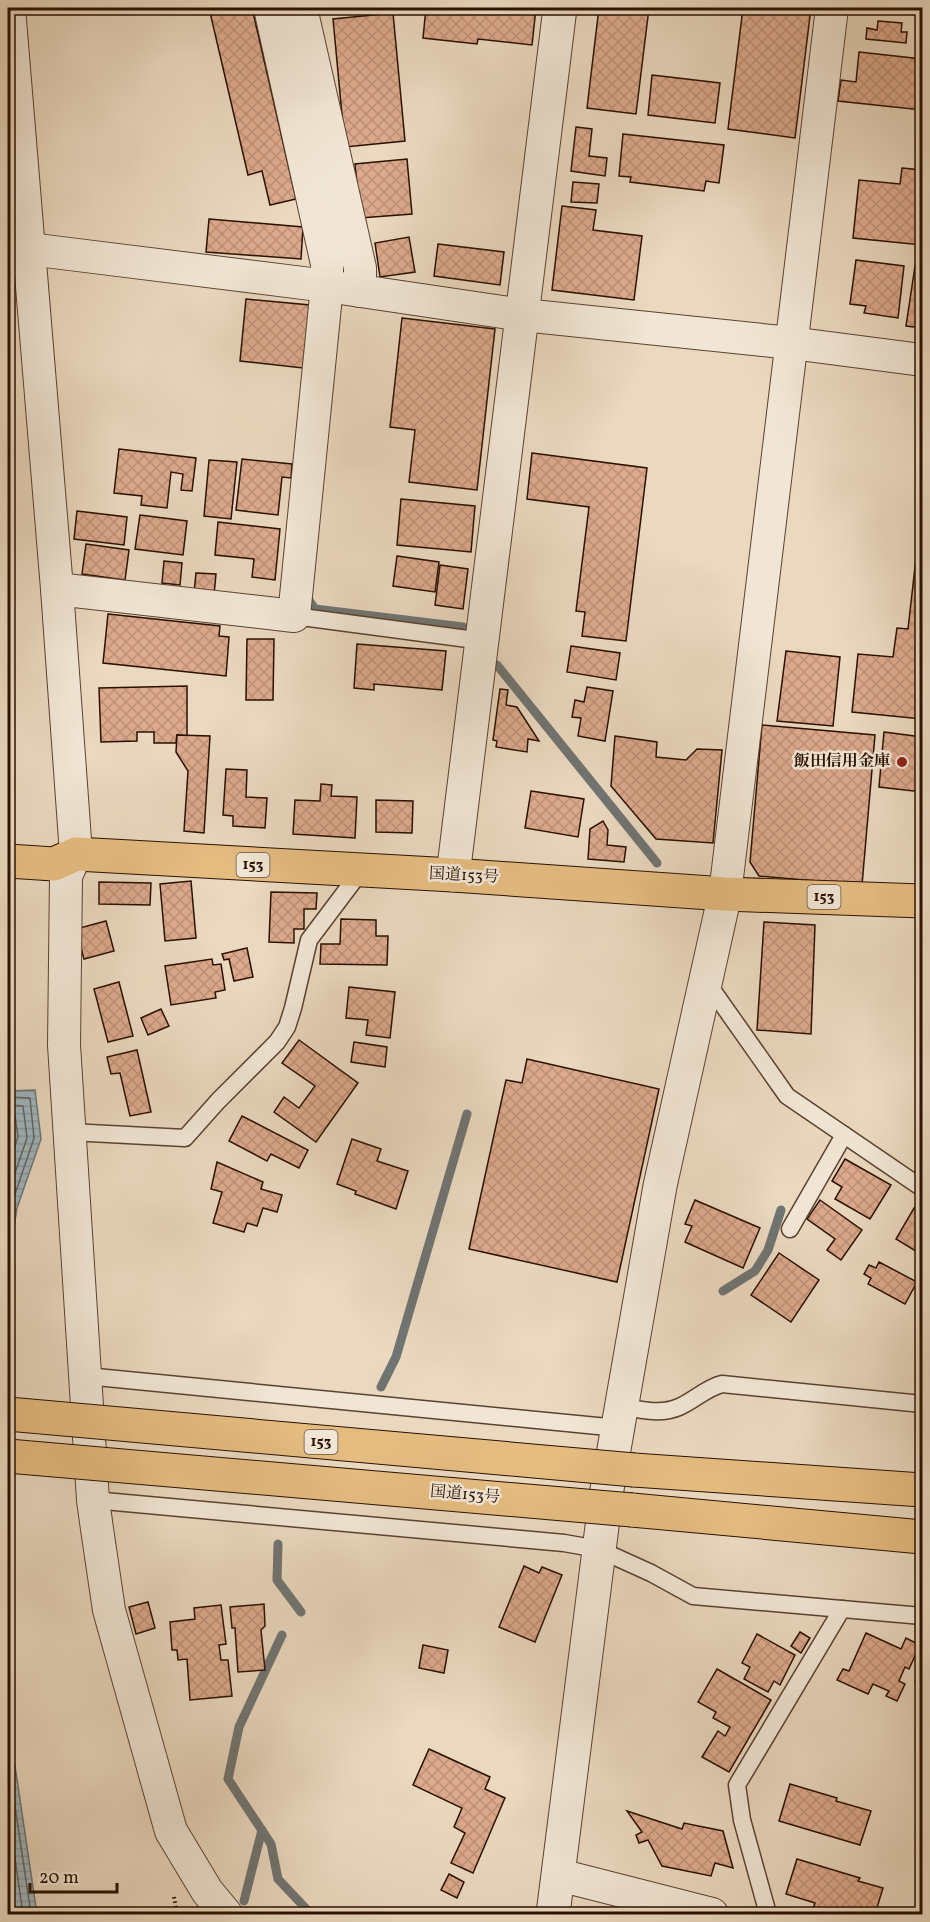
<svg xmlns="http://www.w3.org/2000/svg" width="930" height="1922" font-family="Vollkorn,'Noto Serif JP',serif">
<defs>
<pattern id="water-rules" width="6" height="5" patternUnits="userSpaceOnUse" patternTransform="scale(1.5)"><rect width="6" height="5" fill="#9eb6be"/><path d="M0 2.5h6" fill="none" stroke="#889ba2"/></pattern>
<pattern id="building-cross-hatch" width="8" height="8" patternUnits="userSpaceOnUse" patternTransform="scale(1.5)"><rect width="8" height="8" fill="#dca98c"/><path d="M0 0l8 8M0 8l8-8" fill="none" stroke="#bd9077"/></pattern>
</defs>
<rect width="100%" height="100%" fill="#ead8bf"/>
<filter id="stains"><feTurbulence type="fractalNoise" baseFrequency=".00333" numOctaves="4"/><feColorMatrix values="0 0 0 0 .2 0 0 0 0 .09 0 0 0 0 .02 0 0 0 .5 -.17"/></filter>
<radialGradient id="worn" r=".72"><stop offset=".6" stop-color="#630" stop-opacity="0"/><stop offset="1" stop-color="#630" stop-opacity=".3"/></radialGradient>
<g fill="url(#water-rules)" stroke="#707472" stroke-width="1.5">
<polygon points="35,1090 41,1139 17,1208 8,1267 8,1091"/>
<polygon points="8,1719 37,1914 8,1914"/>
</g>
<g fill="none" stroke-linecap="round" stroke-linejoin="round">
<g stroke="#646360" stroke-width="1.5">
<polyline points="8,1097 30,1098 34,1138 11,1206 8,1228"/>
<polyline points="8,1105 23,1106 27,1138 8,1193"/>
<polyline points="8,1114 15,1115 18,1137 8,1166"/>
<polyline points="8,1759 31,1914"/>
<polyline points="8,1810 23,1914"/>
</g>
<g stroke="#707472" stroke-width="9">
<polyline points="308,594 308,599 315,609 463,627"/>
<polyline points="497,665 657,863"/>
<polyline points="723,1291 755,1271 768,1250 781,1210"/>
<polyline points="381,1387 396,1357 467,1114"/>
<polyline points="278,1544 277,1580 301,1612"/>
<polyline points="282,1635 239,1727 228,1779 271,1844 278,1879 311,1914"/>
<polyline points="244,1901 262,1830"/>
</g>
</g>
<g fill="url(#building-cross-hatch)" stroke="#2a1001" stroke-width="1.5">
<polygon points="209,8 252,8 296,199 270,205 262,171 248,175"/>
<polygon points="426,8 536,8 532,45 478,39 477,44 423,38"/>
<polygon points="599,8 649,8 636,114 587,108"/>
<polygon points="743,8 811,8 795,138 728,129"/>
<polygon points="393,13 405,141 345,147 333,19"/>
<polygon points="878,21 902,23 901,32 907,32 906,43 866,39 867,28 877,30"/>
<polygon points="859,52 922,59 922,110 838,101 841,80 856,82"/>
<polygon points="652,75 720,83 715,123 648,115"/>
<polygon points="576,127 592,129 589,156 607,158 605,176 571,171"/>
<polygon points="623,134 724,145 719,183 706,181 704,191 630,182 631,177 619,176"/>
<polygon points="407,159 412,214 360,218 355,164"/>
<polygon points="902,168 922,170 922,245 853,238 859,180 900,184"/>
<polygon points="573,182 599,184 597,203 571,202"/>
<polygon points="562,206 596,210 593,230 642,236 634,300 552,290"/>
<polygon points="209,219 303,227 301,259 206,252"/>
<polygon points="409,237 415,272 380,277 375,243"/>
<polygon points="438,244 504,252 500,285 434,276"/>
<polygon points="856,260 904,266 898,318 864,313 866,306 850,304"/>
<polygon points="915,266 922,267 922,328 906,326"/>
<polygon points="246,299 310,305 303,368 240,361"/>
<polygon points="402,318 495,329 477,490 409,482 415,430 390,427"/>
<polygon points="119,449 196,458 192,491 181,490 183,474 171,472 167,508 141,505 142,496 114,493"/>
<polygon points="532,453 647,468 626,641 582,636 585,612 576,611 589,507 527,499"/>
<polygon points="242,459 292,464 291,478 282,477 278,515 236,510"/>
<polygon points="209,460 237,462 231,519 204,516"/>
<polygon points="401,499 475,506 471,552 397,545"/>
<polygon points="922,505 922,719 852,712 858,654 893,657 897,628 908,629"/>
<polygon points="77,511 127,517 124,545 74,539"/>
<polygon points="140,515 187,521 183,555 135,549"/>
<polygon points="218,522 280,529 275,580 252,577 254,559 215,555"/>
<polygon points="86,544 129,550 125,580 82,574"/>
<polygon points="397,556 439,562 435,592 393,586"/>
<polygon points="164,561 182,563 180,585 162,583"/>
<polygon points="440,565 468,569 463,609 435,605"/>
<polygon points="196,573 216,574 214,595 194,593"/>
<polygon points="108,614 220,626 219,636 229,637 226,676 103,663"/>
<polygon points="247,639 274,639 273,700 246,700"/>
<polygon points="357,644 446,651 442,690 374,684 374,690 354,688"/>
<polygon points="571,646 620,653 616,680 567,672"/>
<polygon points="786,651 840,657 833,726 777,721"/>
<polygon points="187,686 187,736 177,735 176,743 154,743 154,732 137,732 137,741 101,742 99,688"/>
<polygon points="587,687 613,691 605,741 578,736 581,718 572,717 575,700 584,702"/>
<polygon points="500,689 508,690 506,705 517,707 539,741 528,739 527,752 496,747 497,741 493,740"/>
<polygon points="762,725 875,735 862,885 759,876 750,862"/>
<polygon points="884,732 922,737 922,792 879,787"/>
<polygon points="177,735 210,736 204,833 184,831 188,771 176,752"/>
<polygon points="615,736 657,742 656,757 686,760 697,749 722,750 713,843 656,839 611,786"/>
<polygon points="226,769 247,770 246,797 267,798 265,828 233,826 233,816 223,815"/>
<polygon points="321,784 332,785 331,796 357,797 355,838 293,834 295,800 320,801"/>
<polygon points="531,791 584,799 578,837 525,828"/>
<polygon points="376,800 413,801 412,833 376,832"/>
<polygon points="603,821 608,830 607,845 626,847 624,862 588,859 590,829"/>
<polygon points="191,881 196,938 165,941 160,884"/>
<polygon points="99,882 151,883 150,905 99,904"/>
<polygon points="271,892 317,893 316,909 304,909 304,929 294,929 294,943 269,942"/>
<polygon points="341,919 376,920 376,936 388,936 387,965 320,964 321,944 340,944"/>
<polygon points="106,921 114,951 84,959 76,929"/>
<polygon points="764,922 815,925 811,1034 757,1030"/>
<polygon points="247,948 253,977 234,981 229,959 224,960 222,954"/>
<polygon points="212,959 213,965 221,964 225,990 215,992 216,998 171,1005 165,966"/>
<polygon points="119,982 133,1036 108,1042 94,989"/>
<polygon points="349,987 395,992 390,1038 366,1035 368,1020 346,1018"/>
<polygon points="161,1009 169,1026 148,1035 141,1018"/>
<polygon points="299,1040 358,1083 316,1142 274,1112 284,1097 299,1108 315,1086 282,1063"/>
<polygon points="354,1042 387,1047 385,1067 351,1062"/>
<polygon points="137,1050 151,1112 130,1116 120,1073 111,1074 107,1057"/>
<polygon points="527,1059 659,1089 617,1282 469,1249 506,1080 522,1083"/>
<polygon points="242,1116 308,1150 299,1168 271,1154 267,1161 229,1141"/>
<polygon points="352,1139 381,1149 377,1161 408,1171 396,1209 355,1194 356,1191 337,1184"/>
<polygon points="845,1159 891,1185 870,1219 835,1199 842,1187 832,1181"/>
<polygon points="217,1162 263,1182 261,1189 282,1195 277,1212 263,1208 257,1226 247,1223 244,1232 213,1223 222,1192 211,1189"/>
<polygon points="695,1200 760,1228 743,1268 685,1242 692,1226 685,1224"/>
<polygon points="820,1200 862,1230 841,1260 827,1250 835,1239 807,1219"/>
<polygon points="914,1208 922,1213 922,1255 896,1239"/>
<polygon points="779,1253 819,1280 791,1322 751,1295"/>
<polygon points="879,1262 917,1282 905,1304 868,1284 871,1278 864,1274 869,1265 876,1268"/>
<polygon points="524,1566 539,1573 542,1567 562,1575 535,1642 499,1627"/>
<polygon points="148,1602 155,1628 136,1634 129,1607"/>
<polygon points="264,1604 265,1626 261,1630 265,1670 238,1672 235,1628 232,1628 230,1607"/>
<polygon points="221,1605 226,1644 219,1645 221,1660 228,1660 232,1696 190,1700 187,1659 178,1660 177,1650 172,1650 170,1622 195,1619 194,1608"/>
<polygon points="800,1632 810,1638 801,1653 791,1646"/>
<polygon points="866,1633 901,1649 906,1638 920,1645 909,1669 905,1667 899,1681 905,1684 897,1701 886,1696 889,1691 873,1684 868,1694 837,1680 843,1669 849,1671"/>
<polygon points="757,1634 795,1655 780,1685 774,1681 768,1692 744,1679 750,1667 742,1663"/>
<polygon points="423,1645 448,1650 444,1673 419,1668"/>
<polygon points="921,1667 922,1668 922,1685 915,1681"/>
<polygon points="717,1669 771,1700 729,1772 702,1757 718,1731 725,1736 730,1727 713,1718 716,1712 698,1702"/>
<polygon points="429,1749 490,1777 485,1789 505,1798 473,1873 451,1863 465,1833 454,1827 462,1808 413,1785"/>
<polygon points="790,1784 837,1798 836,1801 871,1811 860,1845 779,1821"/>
<polygon points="627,1811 682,1829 684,1823 723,1831 733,1868 715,1863 711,1876 662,1866 648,1840 639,1843 636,1835 642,1832"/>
<polygon points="797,1859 860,1878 858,1881 883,1888 875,1914 858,1914 847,1911 846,1914 831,1914 813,1909 815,1903 786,1894"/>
<polygon points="449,1874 464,1882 457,1898 441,1890"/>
</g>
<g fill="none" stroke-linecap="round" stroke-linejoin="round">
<defs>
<g id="service">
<polyline points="294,616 483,641"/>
<polyline points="706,981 787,1096 922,1188"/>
<polyline points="70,1132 185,1138 218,1101 277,1042 287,1027 293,1008 309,940 361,871"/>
<polyline points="790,1229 844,1135"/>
<polyline points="86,1376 618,1428"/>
<path d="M622,1406C641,1410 661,1415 679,1407C695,1400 706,1388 722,1384L922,1404"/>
<polyline points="93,1500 564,1543 598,1549 651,1573 693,1596 922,1616"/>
<polyline points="768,1914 742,1820 737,1785 842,1609"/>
</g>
<g id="minor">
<polyline points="9,8 57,589 76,854 66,876 64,1045 93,1500 97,1529 109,1610 171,1831 207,1891 226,1914"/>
<polyline points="301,8 360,268 360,291"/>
<polyline points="29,249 327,286 523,315 791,343 922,360"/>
<polyline points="57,589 294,616 327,286 327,264 270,8"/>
<polyline points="725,894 832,8"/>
<polyline points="559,1875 712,1914"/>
</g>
<g id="tertiary">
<polyline points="453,875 560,8"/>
<polyline points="553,1914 606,1495 660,1186 725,894"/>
</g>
<g id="trunk">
<polyline points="8,861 54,864 76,854 453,875 725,894 922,901"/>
<polyline points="634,1470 922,1490"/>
<polyline points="632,1510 922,1537"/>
</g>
</defs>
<use href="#service" stroke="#5a4230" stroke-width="19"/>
<use href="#minor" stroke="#5a4230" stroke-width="34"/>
<use href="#tertiary" stroke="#5a4230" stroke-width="35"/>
<use href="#trunk" stroke="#2a1001" stroke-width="35"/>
<polyline stroke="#2a1001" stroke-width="4" stroke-dasharray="1.5 3" stroke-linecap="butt" points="174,1897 177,1914"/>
<use href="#service" stroke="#f1e6d5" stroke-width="16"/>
<use href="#minor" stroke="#f1e6d5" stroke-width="32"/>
<use href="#tertiary" stroke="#f1e6d5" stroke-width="33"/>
<use href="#trunk" stroke="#e5bc80" stroke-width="33"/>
<defs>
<g id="trunk-bridge">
<polyline points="8,1414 634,1470"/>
<polyline points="8,1456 632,1510"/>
</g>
</defs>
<use href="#trunk-bridge" stroke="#2a1001" stroke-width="35" stroke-linecap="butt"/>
<use href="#trunk-bridge" stroke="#e5bc80" stroke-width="33"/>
</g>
<circle fill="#8f2418" stroke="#f1e6d5" stroke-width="2" cx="902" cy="762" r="6"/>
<g text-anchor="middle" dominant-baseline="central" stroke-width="5" stroke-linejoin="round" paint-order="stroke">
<g fill="#f1e6d5" stroke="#665041" stroke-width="1.5">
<rect x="236.5" y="853" width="33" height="24" rx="4.5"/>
<rect x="807.5" y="885" width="33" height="24" rx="4.5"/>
<rect x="304.5" y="1430" width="33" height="24" rx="4.5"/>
</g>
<g font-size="15" font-weight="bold" fill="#2a1001">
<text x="253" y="865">153</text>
<text x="824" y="897">153</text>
<text x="321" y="1442">153</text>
</g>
<g font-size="16" font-weight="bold" fill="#2a1001" stroke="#f1e6d5" text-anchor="end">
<text x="890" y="762">飯田信用金庫</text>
</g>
<g font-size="16" fill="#2a1001" stroke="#f1e6d5">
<text transform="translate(464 876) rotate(3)">国道153号</text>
<text transform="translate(465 1495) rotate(5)">国道153号</text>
</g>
</g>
<rect width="930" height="1922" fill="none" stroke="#ead8bf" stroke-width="30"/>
<rect x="9" y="9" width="912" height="1904" fill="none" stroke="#2a1001" stroke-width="3"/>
<rect x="15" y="15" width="900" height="1892" fill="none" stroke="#2a1001" stroke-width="1.5"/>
<path d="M30 1883v9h87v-9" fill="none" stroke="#2a1001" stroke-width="3"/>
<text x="39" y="1883" font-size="18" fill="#2a1001" stroke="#f1e6d5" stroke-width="4.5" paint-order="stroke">20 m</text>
<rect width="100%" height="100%" filter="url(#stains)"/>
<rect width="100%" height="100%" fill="url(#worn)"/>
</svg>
